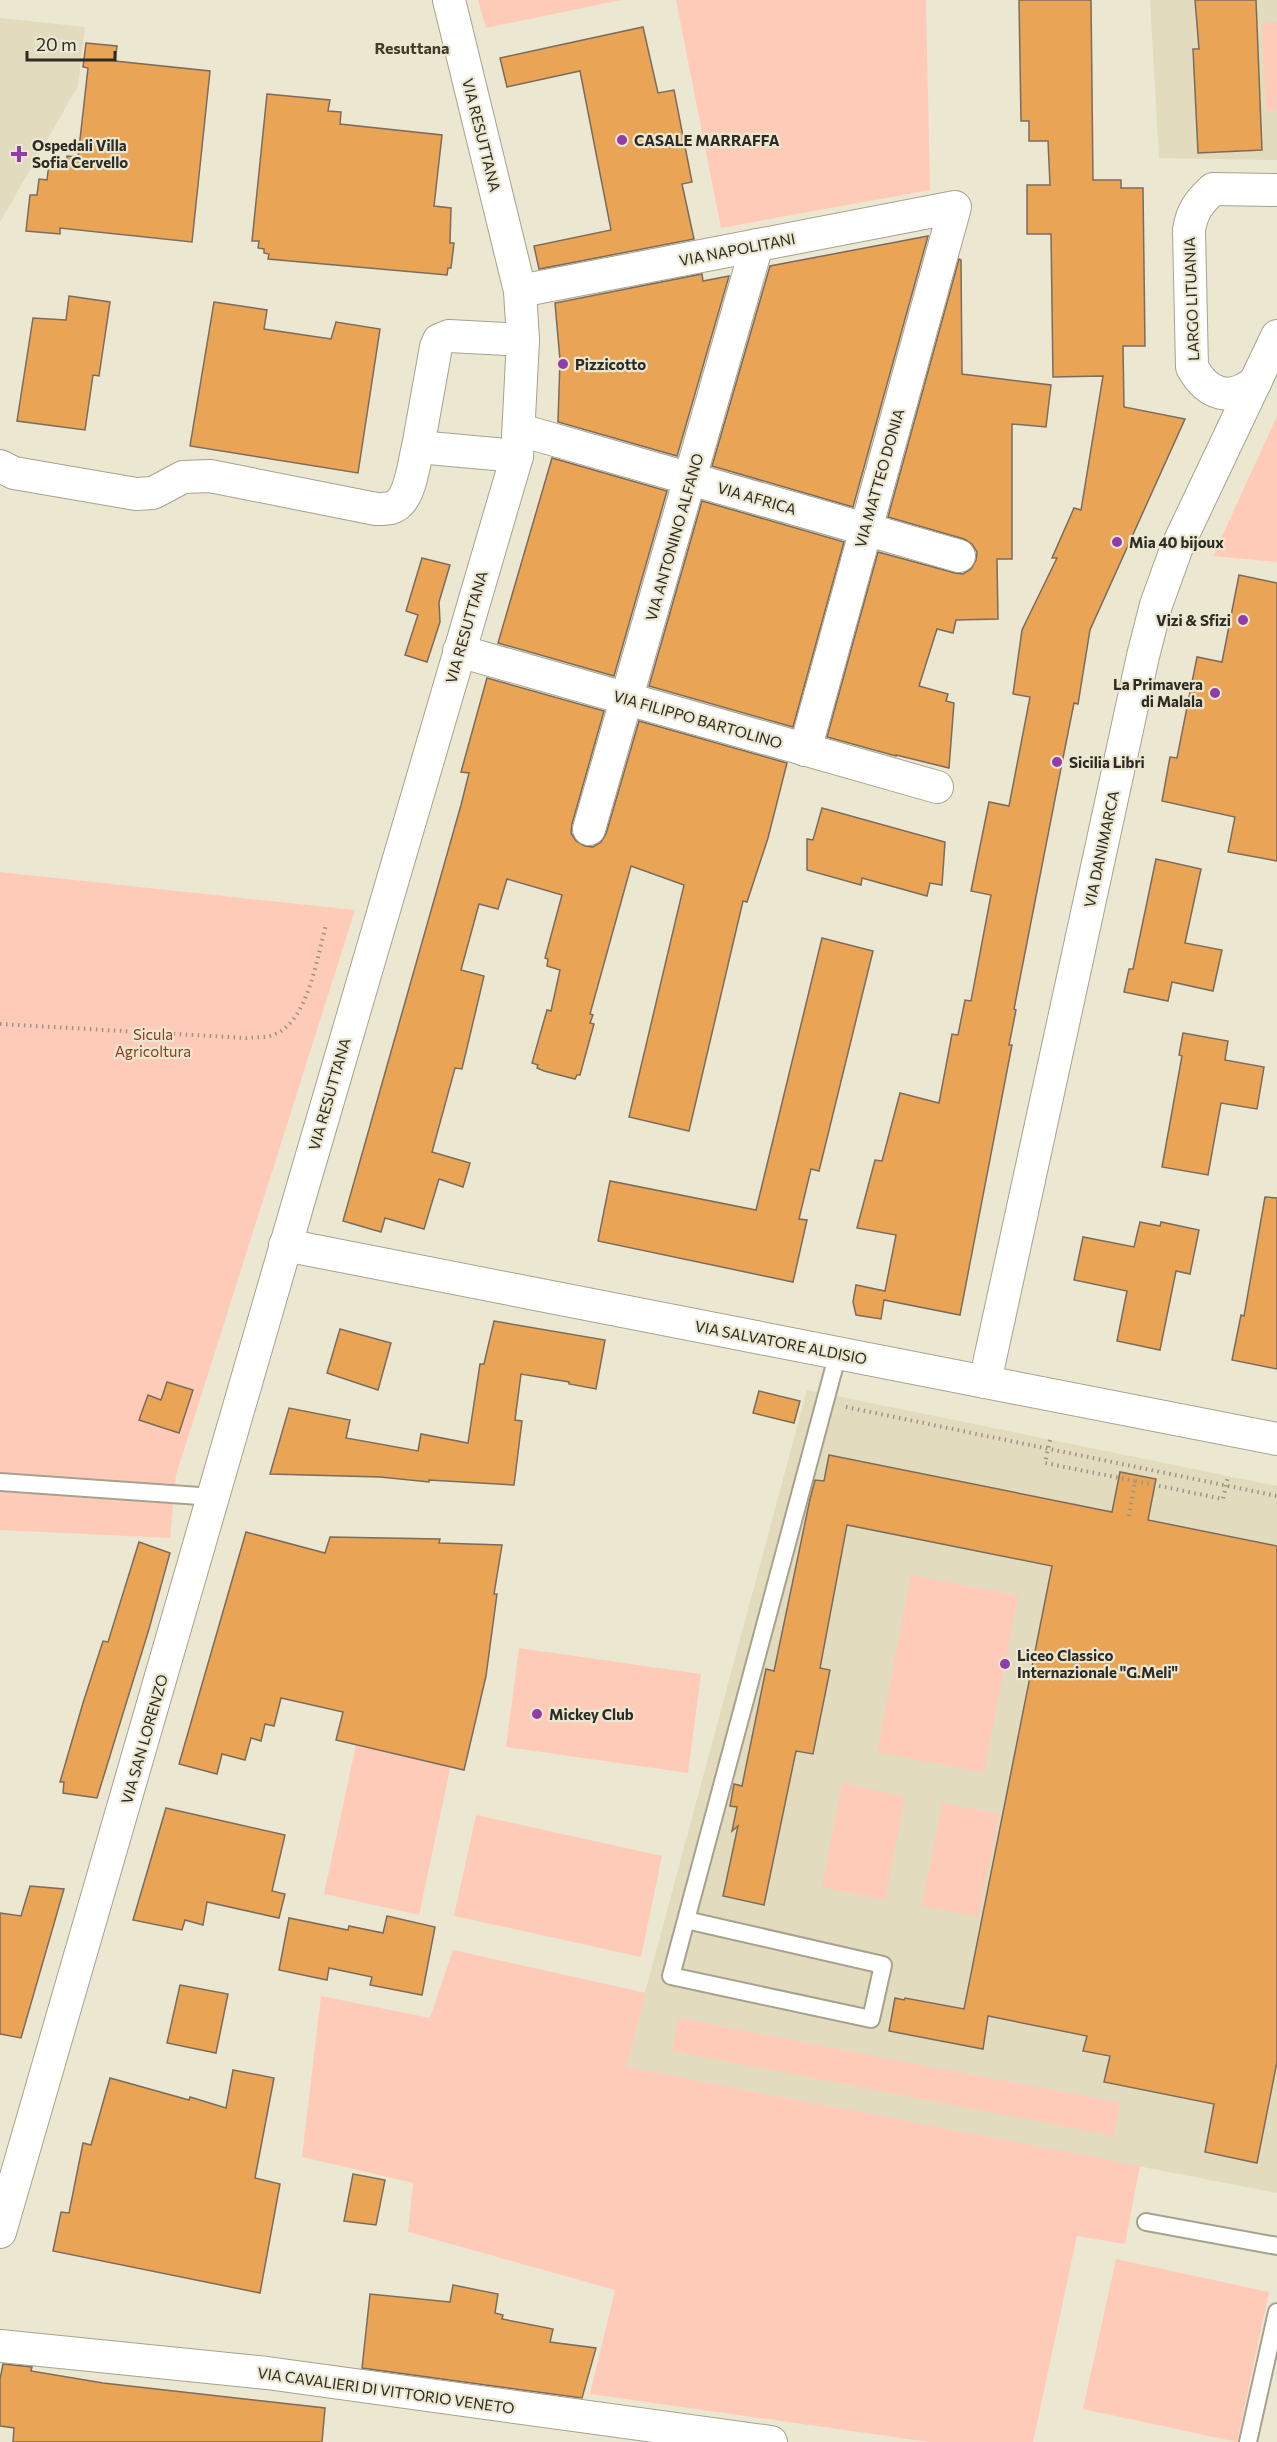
<svg xmlns="http://www.w3.org/2000/svg" width="1277" height="2442" font-family="Commissioner,sans-serif">
<rect width="100%" height="100%" fill="#ece7d1"/>
<g fill="#e2dbbe">
<polygon points="1150,0 1277,0 1277,160 1159,158"/>
<polygon points="0,18 85,27 78,86 0,222"/>
<polygon points="807,1390 1277,1486 1277,2193 625,2067"/>
</g>
<g fill="#ffcbb9">
<polygon points="478,0 621,0 486,28"/>
<polygon points="676,0 926,0 930,190 721,228"/>
<polygon points="1277,22 1277,110 1266,111 1262,23"/>
<polygon points="1277,416 1277,562 1213,556"/>
<polygon points="0,872 355,910 176,1475 170,1538 0,1530"/>
<polygon points="911,1575 1018,1596 984,1773 877,1752"/>
<polygon points="519,1648 701,1674 688,1773 506,1747"/>
<polygon points="357,1740 452,1760 419,1915 324,1894"/>
<polygon points="842,1783 905,1797 885,1900 822,1887"/>
<polygon points="942,1803 999,1814 978,1917 922,1906"/>
<polygon points="476,1815 662,1856 641,1957 454,1916"/>
<polygon points="453,1950 646,1993 626,2067 1140,2166 1125,2244 1077,2236 1033,2442 929,2442 590,2394 615,2290 408,2232 413,2183 302,2157 321,1996 430,2018"/>
<polygon points="678,2018 1120,2103 1114,2136 672,2051"/>
<polygon points="1116,2259 1269,2292 1237,2442 1083,2409"/>
</g>
<g fill="#e9a456" stroke="#7b6c5d" stroke-width="1.5">
<polygon points="1019,0 1091,0 1093,180 1121,180 1121,188 1143,188 1145,346 1123,346 1124,407 1185,419 1090,630 1078,704 1074,703 1064,753 1014,1009 1016,1010 1009,1045 1012,1045 960,1315 884,1300 881,1319 856,1315 853,1302 856,1285 885,1291 896,1235 857,1228 875,1160 882,1161 900,1093 939,1103 952,1034 958,1035 965,1000 971,1001 991,895 971,891 989,802 1009,806 1030,697 1013,694 1022,630 1057,558 1052,558 1074,508 1081,510 1103,376 1053,377 1051,234 1027,234 1027,185 1050,185 1048,141 1029,141 1029,121 1021,121"/>
<polygon points="1195,0 1256,0 1262,150 1198,153 1193,49 1199,49"/>
<polygon points="643,27 658,93 674,90 692,182 682,184 694,239 539,269 534,246 611,230 580,71 507,87 500,58"/>
<polygon points="86,43 117,46 115,61 210,71 192,242 60,228 60,234 26,231 30,195 37,195 39,179 47,180 49,163 67,164 67,156 78,157 88,68 83,67"/>
<polygon points="267,94 330,100 328,111 341,112 340,124 442,135 434,206 451,208 450,243 454,243 451,268 448,268 447,275 268,259 269,254 264,253 264,249 258,248 259,241 252,241"/>
<polygon points="928,236 853,507 712,466 770,266"/>
<polygon points="959,259 961,260 962,374 1051,385 1046,427 1012,424 1012,559 997,559 998,619 956,620 953,633 937,629 919,686 948,694 946,701 954,703 949,768 896,755 896,756 827,737 878,552 955,573 963,574 971,569 976,560 977,552 972,544 964,539 888,517"/>
<polygon points="702,274 703,281 729,276 677,456 558,422 560,360 555,303"/>
<polygon points="69,296 110,302 99,376 93,375 85,430 17,421 33,318 66,320"/>
<polygon points="214,302 267,310 264,329 331,339 336,322 380,329 358,473 190,446"/>
<polygon points="552,458 667,491 614,676 498,643"/>
<polygon points="702,501 844,542 793,727 649,686"/>
<polygon points="422,558 450,565 439,602 440,622 427,662 405,655 418,615 406,611"/>
<polygon points="1239,575 1277,583 1277,861 1228,852 1235,817 1162,801 1170,757 1177,758 1197,657 1222,662"/>
<polygon points="487,678 604,711 572,824 571,833 576,841 585,846 593,847 601,842 606,834 639,721 787,763 768,838 747,902 743,901 689,1131 629,1117 684,885 631,866 590,1014 593,1015 590,1023 594,1024 580,1075 577,1075 575,1079 544,1071 537,1068 538,1065 532,1063 547,1010 551,1011 560,970 547,966 548,959 545,958 562,895 507,879 498,909 479,904 461,970 484,976 462,1069 455,1068 432,1152 470,1163 463,1187 439,1179 424,1229 385,1218 381,1232 343,1221 461,805 469,773 461,772"/>
<polygon points="822,808 945,842 942,885 930,883 927,896 862,878 861,885 807,870 807,839 813,840"/>
<polygon points="1156,859 1201,869 1185,943 1222,950 1213,991 1172,982 1168,1001 1124,992 1129,969 1133,969"/>
<polygon points="822,938 873,951 819,1171 811,1169 799,1219 807,1220 793,1282 598,1241 610,1181 756,1210"/>
<polygon points="1183,1033 1228,1041 1225,1060 1264,1067 1257,1109 1221,1103 1208,1175 1162,1167 1182,1056 1179,1055"/>
<polygon points="1265,1197 1277,1198 1277,1369 1232,1360 1241,1315 1244,1316"/>
<polygon points="1140,1222 1160,1226 1161,1222 1199,1230 1190,1274 1176,1271 1160,1350 1117,1341 1127,1291 1074,1280 1083,1237 1134,1247"/>
<polygon points="494,1321 605,1340 596,1389 569,1384 569,1382 521,1374 515,1420 522,1421 514,1485 429,1480 429,1482 380,1477 270,1474 289,1408 350,1420 346,1438 418,1451 421,1434 468,1443 480,1364 484,1364"/>
<polygon points="340,1329 391,1343 378,1390 327,1373"/>
<polygon points="167,1382 193,1390 179,1433 139,1420 148,1395 161,1400"/>
<polygon points="759,1391 800,1401 794,1423 753,1413"/>
<polygon points="829,1455 1112,1512 1120,1472 1156,1479 1148,1520 1277,1546 1277,2062 1257,2163 1205,2152 1214,2104 1104,2082 1110,2056 1083,2051 1087,2036 988,2016 983,2049 889,2031 895,1998 904,2000 905,1998 964,2009 1052,1566 847,1525 820,1668 830,1670 813,1754 796,1751 764,1905 723,1896 738,1826 732,1831 737,1807 730,1806 734,1784 742,1786 766,1669 774,1671 810,1499 815,1480 824,1481"/>
<polygon points="246,1532 325,1553 330,1537 440,1539 439,1543 502,1545 494,1594 497,1594 486,1676 464,1770 336,1740 343,1712 281,1698 274,1726 265,1724 261,1741 251,1738 245,1760 222,1754 217,1774 179,1764"/>
<polygon points="139,1542 170,1553 149,1629 97,1798 63,1793 64,1782 60,1782 83,1703 103,1641 108,1642"/>
<polygon points="166,1808 285,1835 272,1891 285,1894 279,1918 207,1902 203,1925 185,1920 182,1930 133,1920"/>
<polygon points="30,1886 64,1889 21,2038 0,2034 0,1913 21,1916"/>
<polygon points="387,1916 435,1927 422,1995 370,1985 372,1977 329,1968 327,1980 279,1970 289,1918 348,1930 349,1926 383,1933"/>
<polygon points="180,1985 228,1994 216,2053 167,2043"/>
<polygon points="233,2070 274,2078 255,2178 280,2184 260,2293 53,2251 61,2212 69,2213 83,2143 91,2145 110,2078 189,2100 190,2097 226,2108"/>
<polygon points="353,2174 385,2180 376,2225 344,2221"/>
<polygon points="453,2285 498,2294 495,2313 503,2315 502,2319 553,2329 550,2342 596,2348 582,2398 362,2368 370,2294 450,2302"/>
<polygon points="3,2364 32,2367 31,2371 103,2383 325,2408 322,2442 13,2442 14,2428 0,2426 0,2379"/>
</g>
<g fill="none" stroke-linecap="round" stroke-linejoin="round">
<defs>
<g id="service">
<polyline points="0,1482 214,1497"/>
<polyline points="686,1920 883,1965 871,2019 671,1976 838,1353"/>
<polyline points="1146,2222 1277,2246"/>
<polyline points="1248,2442 1277,2312"/>
</g>
<g id="minor">
<polyline points="520,291 955,207 805,750"/>
<path d="M1256,381C1231,403 1207,395 1192,367L1189,230C1192,211 1199,202 1213,189L1277,190"/>
<polyline points="520,430 959,556"/>
<polyline points="517,456 418,447 436,347 439,340 449,336 523,340"/>
<path d="M0,466L14,473L136,494L153,493L183,477L210,476L376,509C380,509 386,509 391,508C411,502 413,465 418,447"/>
<polyline points="459,651 937,787"/>
<polyline points="589,829 757,245"/>
<polyline points="285,1245 1277,1439"/>
<polyline points="985,1382 1143,656 1156,605 1177,547 1277,336"/>
<path d="M0,2232C173,1640 341,1047 517,456L523,340L520,291L449,0"/>
<polyline points="0,2346 267,2373 771,2442"/>
</g>
</defs>
<use href="#service" stroke="#a7a28e" stroke-width="20"/>
<use href="#minor" stroke="#a7a28e" stroke-width="34"/>
<g stroke="#9a9686" stroke-width="4" stroke-dasharray="1.5 4.5" stroke-linecap="butt">
<path d="M0,1024L246,1038C255,1037 265,1038 273,1035C308,1023 317,957 326,925"/>
<polyline points="846,1407 1277,1496"/>
<polyline points="1050,1440 1045,1463 1135,1481"/>
<polyline points="1129,1516 1135,1481 1223,1499 1228,1476"/>
</g>
<use href="#service" stroke="#fff" stroke-width="16"/>
<use href="#minor" stroke="#fff" stroke-width="32"/>
</g>
<g fill="#913caa" stroke="#ece7d1" stroke-width="2">
<circle cx="622" cy="140" r="6"/>
<path d="M16 145h6v6h6v6h-6v6h-6v-6h-6v-6h6z"/>
<circle cx="563" cy="364" r="6"/>
<circle cx="1117" cy="542" r="6"/>
<circle cx="1243" cy="620" r="6"/>
<circle cx="1215" cy="693" r="6"/>
<circle cx="1057" cy="762" r="6"/>
<circle cx="1005" cy="1664" r="6"/>
<circle cx="537" cy="1714" r="6"/>
</g>
<g text-anchor="middle" dominant-baseline="central" stroke-width="4.5" stroke-linejoin="round" paint-order="stroke">
<g font-size="15" fill="#2d2b23" stroke="#ece7d1">
<text transform="translate(482 135) rotate(76)">VIA RESUTTANA</text>
<text transform="translate(737 249) rotate(-11)">VIA NAPOLITANI</text>
<text transform="translate(1191 299) rotate(-92)">LARGO LITUANIA</text>
<text transform="translate(879 478) rotate(-74)">VIA MATTEO DONIA</text>
<text transform="translate(757 498) rotate(16)">VIA AFRICA</text>
<text transform="translate(674 537) rotate(-74)">VIA ANTONINO ALFANO</text>
<text transform="translate(466 627) rotate(-74)">VIA RESUTTANA</text>
<text transform="translate(698 719) rotate(16)">VIA FILIPPO BARTOLINO</text>
<text transform="translate(1101 849) rotate(-78)">VIA DANIMARCA</text>
<text transform="translate(329 1094) rotate(-74)">VIA RESUTTANA</text>
<text transform="translate(781 1342) rotate(11)">VIA SALVATORE ALDISIO</text>
<text transform="translate(144 1739) rotate(-74)">VIA SAN LORENZO</text>
<text transform="translate(386 2390) rotate(8)">VIA CAVALIERI DI VITTORIO VENETO</text>
</g>
<g font-size="15" font-weight="bold" fill="#2d2b23" stroke="#ece7d1" text-anchor="start">
<text x="634" y="140">CASALE MARRAFFA</text>
<text x="32" y="145">Ospedali Villa<tspan x="32" dy="17">Sofia Cervello</tspan></text>
<text x="575" y="364">Pizzicotto</text>
<text x="1129" y="542">Mia 40 bijoux</text>
<text x="1231" y="620" text-anchor="end">Vizi &amp; Sfizi</text>
<text x="1203" y="684" text-anchor="end">La Primavera<tspan x="1203" dy="17">di Malala</tspan></text>
<text x="1069" y="762">Sicilia Libri</text>
<text x="1017" y="1655">Liceo Classico<tspan x="1017" dy="17">Internazionale "G.Meli"</tspan></text>
<text x="549" y="1714">Mickey Club</text>
</g>
<g font-size="15" fill="#8f3a19" stroke="#ece7d1">
<text x="153" y="1034">Sicula<tspan x="153" dy="17">Agricoltura</tspan></text>
</g>
<g font-size="16" font-weight="bold" fill="#423d2b" stroke="#ece7d1">
<text x="412" y="47">Resuttana</text>
</g>
</g>
<path d="M27 51v9h88v-9" fill="none" stroke="#2d2b23" stroke-width="3"/>
<text x="36" y="51" font-size="18" fill="#2d2b23" stroke="#ece7d1" stroke-width="4.5" paint-order="stroke">20 m</text>
</svg>
